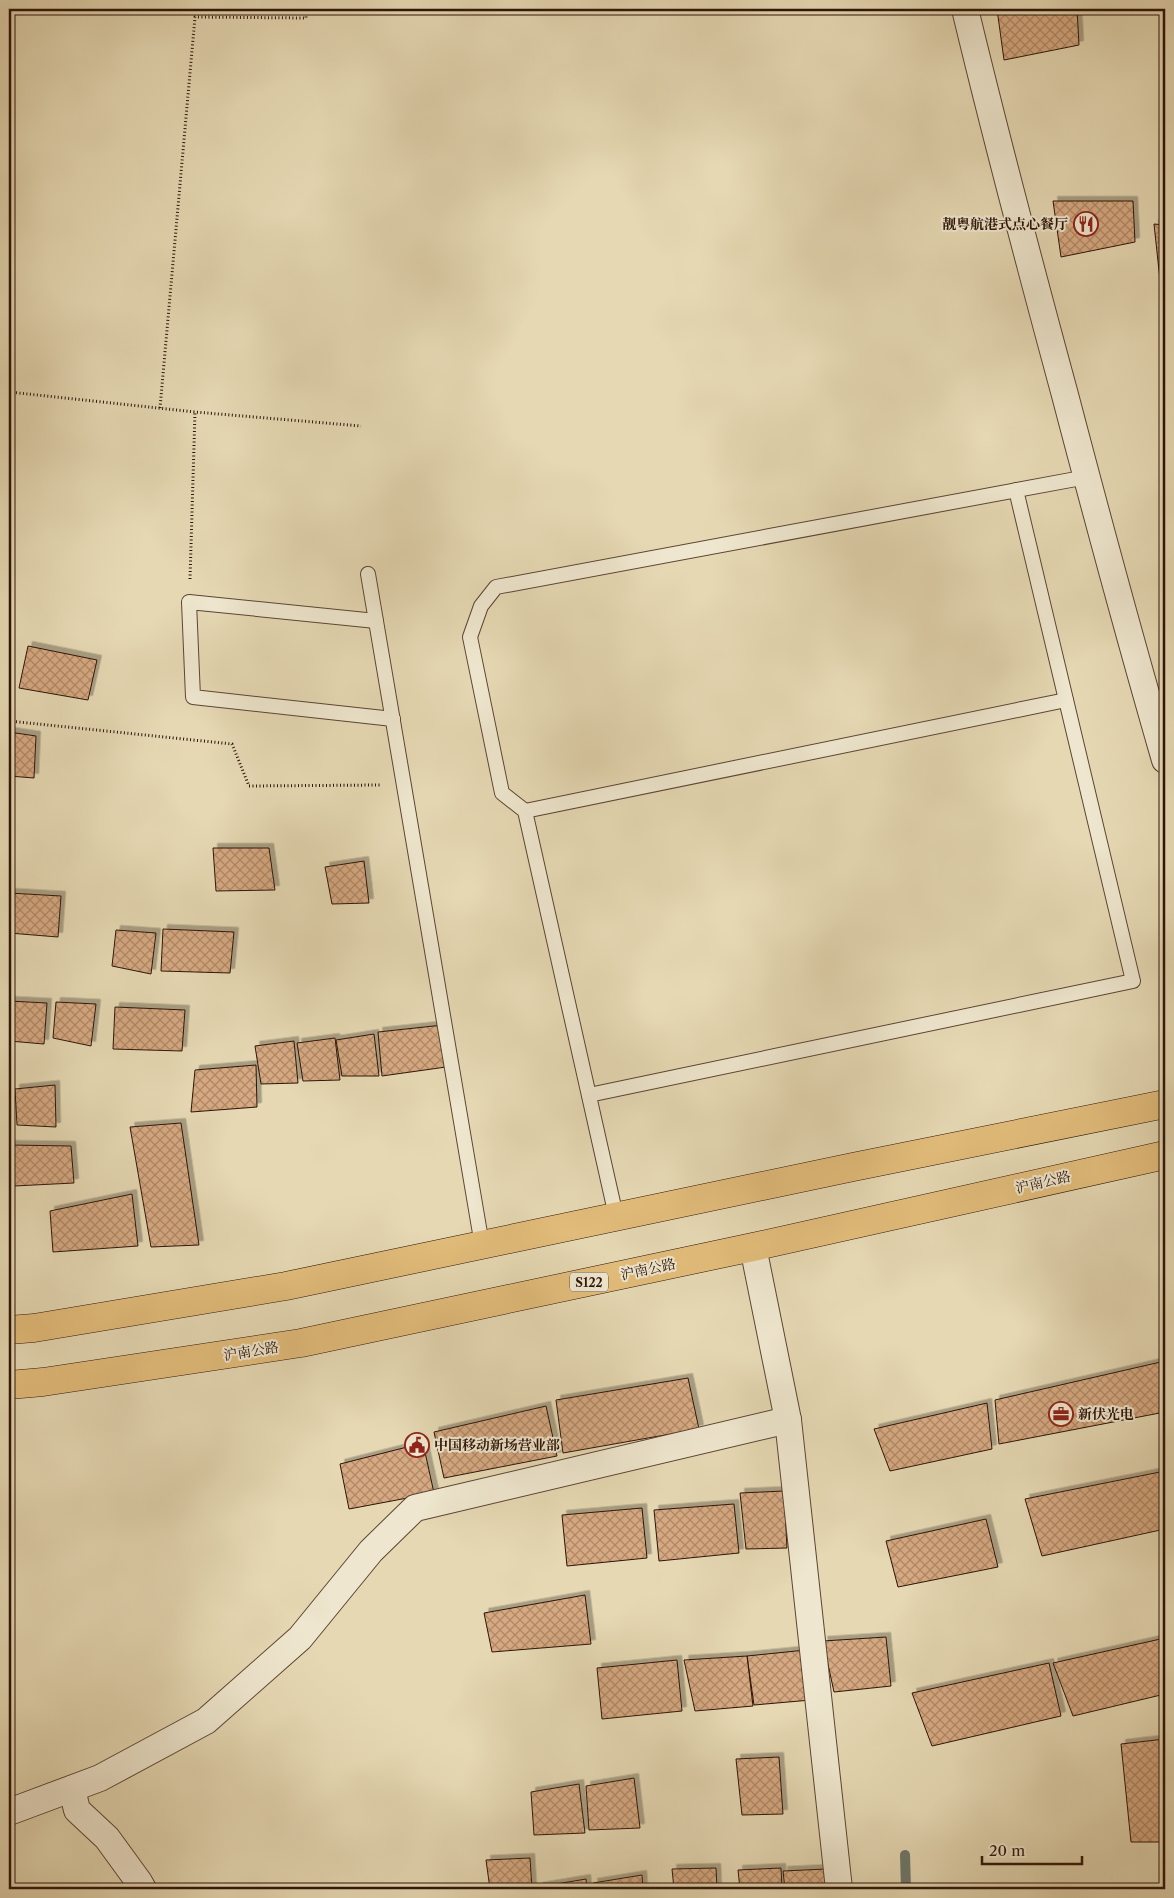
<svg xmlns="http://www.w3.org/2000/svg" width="1174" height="1898" font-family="'Libre Caslon Text','Noto Serif SC',serif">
<defs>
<pattern id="building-cross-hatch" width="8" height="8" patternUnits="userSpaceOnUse" patternTransform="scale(1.25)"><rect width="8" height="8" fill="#d6a981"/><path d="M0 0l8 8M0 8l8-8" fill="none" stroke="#ae8868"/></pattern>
<filter id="shadow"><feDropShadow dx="4.5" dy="-4.5" stdDeviation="0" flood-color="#0004"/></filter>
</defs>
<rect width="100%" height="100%" fill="#e5d8b3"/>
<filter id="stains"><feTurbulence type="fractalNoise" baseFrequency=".004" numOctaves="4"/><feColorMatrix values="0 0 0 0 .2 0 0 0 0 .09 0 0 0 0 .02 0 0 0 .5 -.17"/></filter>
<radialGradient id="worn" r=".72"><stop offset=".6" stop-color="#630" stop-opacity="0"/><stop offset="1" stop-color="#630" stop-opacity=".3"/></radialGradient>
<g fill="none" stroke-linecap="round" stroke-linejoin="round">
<polyline stroke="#6c786c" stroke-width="10" points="905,1855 906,1889"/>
</g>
<g fill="url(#building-cross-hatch)" stroke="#2d1408" filter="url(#shadow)">
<polygon points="997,9 1077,9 1079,45 1004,60"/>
<polygon points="1053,201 1133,201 1135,242 1061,257"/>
<polygon points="1154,224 1165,225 1165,280 1160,280"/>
<polygon points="28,646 97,660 88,700 19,688"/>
<polygon points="9,732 36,736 34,778 9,776"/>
<polygon points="213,848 269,848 275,890 216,891"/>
<polygon points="364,861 369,903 332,904 325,867"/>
<polygon points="9,893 61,896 58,937 9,933"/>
<polygon points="163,929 234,932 230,973 161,971"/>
<polygon points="116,930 156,933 151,974 112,966"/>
<polygon points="9,1001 47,1003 44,1044 9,1041"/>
<polygon points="56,1002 96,1004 91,1046 53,1038"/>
<polygon points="115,1007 185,1010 182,1051 113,1049"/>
<polygon points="443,1025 446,1067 382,1076 378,1032"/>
<polygon points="374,1034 379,1076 342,1076 336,1040"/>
<polygon points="335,1038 340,1080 303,1081 297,1043"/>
<polygon points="294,1041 298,1083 261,1084 255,1046"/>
<polygon points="256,1065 257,1107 191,1112 195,1070"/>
<polygon points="55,1085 56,1127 17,1125 15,1089"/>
<polygon points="181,1123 199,1245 151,1247 130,1127"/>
<polygon points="9,1145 71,1146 74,1183 14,1186 9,1166"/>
<polygon points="132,1194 138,1246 53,1252 50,1211"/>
<polygon points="1165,1361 1165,1412 999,1444 995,1400"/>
<polygon points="688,1378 699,1429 563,1453 556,1400"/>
<polygon points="987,1403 992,1449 890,1471 874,1429"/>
<polygon points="546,1406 557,1456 444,1478 434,1432"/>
<polygon points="423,1443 434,1493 349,1509 340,1464"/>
<polygon points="1165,1471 1165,1529 1042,1556 1025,1499"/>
<polygon points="784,1491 787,1548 746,1549 740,1493"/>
<polygon points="734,1504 739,1553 659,1561 654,1510"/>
<polygon points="642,1508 647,1558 567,1566 562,1515"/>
<polygon points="986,1519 998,1567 898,1587 886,1541"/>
<polygon points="585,1595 591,1644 492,1652 484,1613"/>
<polygon points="886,1637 891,1686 834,1692 823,1641"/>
<polygon points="1165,1638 1165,1694 1073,1716 1053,1663"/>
<polygon points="806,1650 811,1700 754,1705 747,1656"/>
<polygon points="747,1656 753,1706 695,1711 684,1660"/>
<polygon points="677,1660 682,1711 602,1719 597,1668"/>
<polygon points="1049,1663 1061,1716 932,1746 912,1693"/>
<polygon points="1165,1739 1165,1842 1131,1842 1121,1744"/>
<polygon points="779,1757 783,1814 742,1815 736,1759"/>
<polygon points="634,1778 640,1828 589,1830 586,1786"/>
<polygon points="579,1784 585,1833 534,1835 531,1792"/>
<polygon points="530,1858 532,1889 490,1889 486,1860"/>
<polygon points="716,1868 717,1889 674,1889 672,1869"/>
<polygon points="781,1868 782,1889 740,1889 738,1870"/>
<polygon points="826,1869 827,1889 785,1889 783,1871"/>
<polygon points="642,1875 643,1889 594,1889 593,1883"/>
<polygon points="586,1879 587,1889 538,1889 538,1887"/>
</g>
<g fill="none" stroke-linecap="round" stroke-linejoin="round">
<defs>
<g id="service">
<polyline points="368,574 482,1245"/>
<polyline points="376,621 189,602 193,697 393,719"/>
<polyline points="525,811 1066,700"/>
<polyline points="589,1095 1133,981 1016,490"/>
<polyline points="616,1216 525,811 502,793 470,637 481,606 496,587 1087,477"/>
</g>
<g id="minor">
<path d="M965,9C996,138 1030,266 1065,395C1097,517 1130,639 1165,760"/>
<polyline points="753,1247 788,1420 839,1889"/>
<polyline points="72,1789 77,1810 107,1838 139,1882 143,1889"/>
<polyline points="9,1812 100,1778 206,1721 300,1638 371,1551 415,1508 788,1420"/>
</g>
<g id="primary">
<polyline points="9,1330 34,1328 286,1286 853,1167 1165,1104"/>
<polyline points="9,1385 43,1382 301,1343 753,1247 1165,1155"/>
</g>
</defs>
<use href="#service" stroke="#5b4533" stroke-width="16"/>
<use href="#minor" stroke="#5b4533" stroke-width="28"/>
<use href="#primary" stroke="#2d1408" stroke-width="29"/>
<g stroke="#2d1408" stroke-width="3" stroke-dasharray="1 2.5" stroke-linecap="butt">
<polyline points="9,392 195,412 361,426"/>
<polyline points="160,408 195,17 306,18 306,9"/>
<polyline points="190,579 195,412"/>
<polyline points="9,721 232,744 249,786 380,785"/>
</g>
<use href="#service" stroke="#eee6ce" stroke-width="14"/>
<use href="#minor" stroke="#eee6ce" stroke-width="26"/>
<use href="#primary" stroke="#e2bc7a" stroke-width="28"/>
</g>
<defs>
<symbol id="restaurant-ring" viewBox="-11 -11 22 22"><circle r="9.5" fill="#eee6ce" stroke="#8f2418" stroke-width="1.5"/><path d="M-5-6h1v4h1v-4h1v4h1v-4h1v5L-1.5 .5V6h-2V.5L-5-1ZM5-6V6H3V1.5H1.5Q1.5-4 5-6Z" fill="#8f2418"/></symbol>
<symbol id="office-ring" viewBox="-11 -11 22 22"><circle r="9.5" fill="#eee6ce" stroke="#8f2418" stroke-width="1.5"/><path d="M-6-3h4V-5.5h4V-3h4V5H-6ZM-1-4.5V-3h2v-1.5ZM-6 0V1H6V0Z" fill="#8f2418"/></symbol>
<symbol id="civic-ring" viewBox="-11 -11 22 22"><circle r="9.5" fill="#eee6ce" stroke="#8f2418" stroke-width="1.5"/><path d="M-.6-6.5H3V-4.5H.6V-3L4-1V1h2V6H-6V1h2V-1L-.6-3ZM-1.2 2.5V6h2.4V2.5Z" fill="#8f2418"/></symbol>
</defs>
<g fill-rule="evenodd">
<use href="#restaurant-ring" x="1072" y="210" width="28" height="28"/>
<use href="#office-ring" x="1047" y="1400" width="28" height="28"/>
<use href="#civic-ring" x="403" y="1431" width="28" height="28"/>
</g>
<g text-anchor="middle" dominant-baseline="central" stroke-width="4" stroke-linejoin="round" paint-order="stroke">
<rect fill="#eee6ce" stroke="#675343" stroke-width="1" x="570" y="1272.5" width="38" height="19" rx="4"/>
<g font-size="12" font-weight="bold" fill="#2d1408">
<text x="589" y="1282">S122</text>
</g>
<g font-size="14" font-weight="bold" fill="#2d1408" stroke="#eee6ce" text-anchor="start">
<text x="1068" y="224" text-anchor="end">靓粤航港式点心餐厅</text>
<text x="1078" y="1414">新伏光电</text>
<text x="434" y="1445">中国移动新场营业部</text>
</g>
<g font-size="14" fill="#2d1408" stroke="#eee6ce">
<text transform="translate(1043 1182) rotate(-13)">沪南公路</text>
<text transform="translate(648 1269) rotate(-12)">沪南公路</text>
<text transform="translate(251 1351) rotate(-9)">沪南公路</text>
</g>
</g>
<rect width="1174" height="1898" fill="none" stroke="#e5d8b3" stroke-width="30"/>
<rect x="10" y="10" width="1154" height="1878" fill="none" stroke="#2d1408" stroke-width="2.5"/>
<rect x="15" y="15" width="1144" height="1868" fill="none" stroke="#2d1408"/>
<path d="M982 1856v8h100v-8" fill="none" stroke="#2d1408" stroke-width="2.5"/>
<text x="989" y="1856" font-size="15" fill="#2d1408" stroke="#eee6ce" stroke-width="4" paint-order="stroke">20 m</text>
<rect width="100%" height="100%" filter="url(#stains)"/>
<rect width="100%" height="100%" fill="url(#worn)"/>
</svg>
